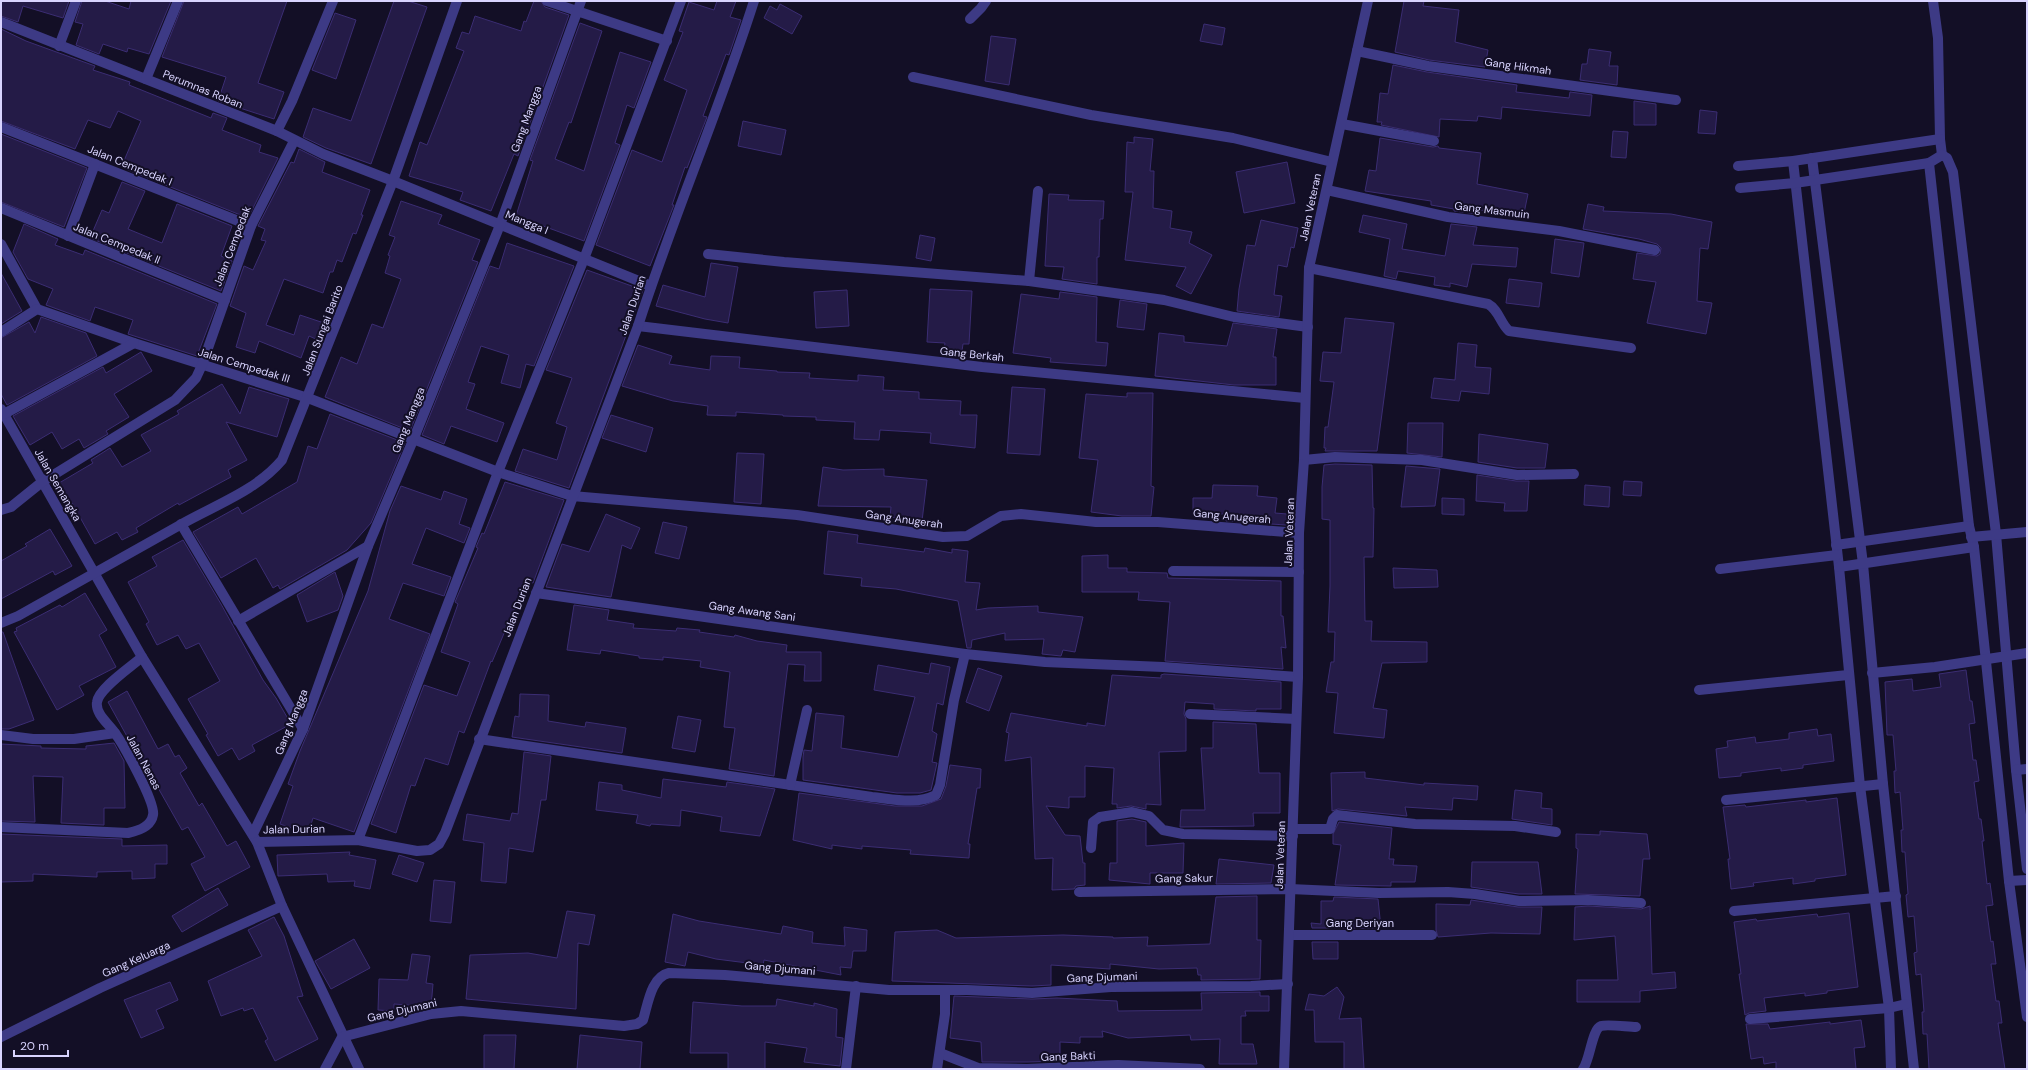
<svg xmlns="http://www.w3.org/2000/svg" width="2028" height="1070" font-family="'DM Sans',sans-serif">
<rect width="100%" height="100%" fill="#130f26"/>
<g fill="#241b47" stroke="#3b2d73">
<polygon points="1,1 69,1 63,18 23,6 18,22 1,16"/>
<polygon points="82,1 105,1 129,9 131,1 171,1 149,54 128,48 127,52 103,44 99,54 76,45 83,24 75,22"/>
<polygon points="184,1 287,1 258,83 284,92 274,119 218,101 226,77 162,57"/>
<polygon points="394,1 408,1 427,7 371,164 326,148 303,137 313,108 351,121"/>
<polygon points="534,1 541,1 545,7 569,15 518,156 514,154 491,211 460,200 463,192 409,176 420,142 427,145 464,51 456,48 462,32 469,34 475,16 521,31 524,21 526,22"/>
<polygon points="717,1 736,1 730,17 741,20 729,55 726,54 703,116 707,117 687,168 685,167 672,205 674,205 650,266 596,245 632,150 662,162 687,90 664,80 683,32 679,31 689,2 714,10"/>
<polygon points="1404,1 1424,1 1423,6 1459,10 1455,42 1488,50 1485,67 1429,60 1395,52"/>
<polygon points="780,4 802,16 792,34 764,18 770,6 777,10"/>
<polygon points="335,13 356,20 336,79 312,70"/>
<polygon points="580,23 602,31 571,123 569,122 555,159 584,171 620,52 651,62 634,108 627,105 615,143 620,145 584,241 516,216 533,161 530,160"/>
<polygon points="1204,24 1225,28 1222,45 1200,41"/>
<polygon points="1,29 26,41 95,66 93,70 130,82 129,85 211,118 213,113 227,118 222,130 261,145 259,152 278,158 248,218 128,170 130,165 123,163 141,121 118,111 110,128 88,120 75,149 1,121"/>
<polygon points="991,36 1016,39 1009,85 985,81"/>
<polygon points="1589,49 1611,52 1609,66 1618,66 1617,85 1580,80 1582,64 1587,64"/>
<polygon points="1393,65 1427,72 1517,85 1516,92 1569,98 1570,92 1592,95 1590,116 1502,107 1501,119 1478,116 1477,121 1440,119 1439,137 1381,125 1382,122 1377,122 1380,93 1388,94"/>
<polygon points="1634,101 1656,104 1656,125 1634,125"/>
<polygon points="1700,110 1717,112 1715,134 1698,133"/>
<polygon points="743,121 786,130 781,155 738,146"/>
<polygon points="1613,131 1628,132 1626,158 1611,157"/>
<polygon points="1,134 87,168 64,227 1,202"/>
<polygon points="1134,137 1153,139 1150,171 1154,171 1153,208 1172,211 1170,228 1192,232 1189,243 1212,255 1191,294 1176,286 1186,267 1125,260 1133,192 1125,192 1127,142 1134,143"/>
<polygon points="1380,138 1433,147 1438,146 1439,148 1481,153 1477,184 1528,194 1523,218 1480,210 1479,214 1454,211 1454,209 1431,205 1431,201 1365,191 1369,170 1376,171"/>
<polygon points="299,149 325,162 322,172 370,190 361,215 363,215 356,234 353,233 342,262 337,260 333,272 330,272 323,293 284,279 266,325 294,335 300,315 324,323 318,340 309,336 301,358 259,341 255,353 236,347 246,313 230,306 244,266 253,270 266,241 261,240 265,229 258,226 291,162 294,163"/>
<polygon points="1287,162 1295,203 1244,213 1236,172"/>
<polygon points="122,182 145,191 128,229 162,243 177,204 232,226 221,256 232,261 221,291 90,238 102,210 109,213"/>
<polygon points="1049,194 1069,195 1068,200 1104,201 1103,219 1100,219 1099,257 1097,257 1097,284 1062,279 1064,267 1045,266"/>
<polygon points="401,201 442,215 438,224 480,240 472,260 478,262 410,431 325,397 341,357 357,364 372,324 383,328 401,279 385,273 390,256 388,255 395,237 389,235"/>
<polygon points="1588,204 1604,207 1603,211 1671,214 1712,222 1708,249 1700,248 1697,301 1712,303 1706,334 1647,323 1656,282 1633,279 1637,253 1657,256 1660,254 1661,248 1657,244 1639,239 1583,229"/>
<polygon points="1363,215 1407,224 1402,249 1445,256 1451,224 1477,227 1473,245 1518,248 1516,267 1472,264 1467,287 1450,283 1450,287 1434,285 1435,277 1398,271 1396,279 1384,276 1390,239 1359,232"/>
<polygon points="1261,220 1298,228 1294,248 1291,247 1287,267 1278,265 1274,295 1282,296 1279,317 1237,311 1239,289 1247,245 1255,246"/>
<polygon points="24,224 58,239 55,245 83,255 85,250 217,304 197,356 128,334 133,320 95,307 90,321 46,305 53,289 28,279 13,252"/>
<polygon points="920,235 935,238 931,261 916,258"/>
<polygon points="1555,239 1584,243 1579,277 1551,273"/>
<polygon points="507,243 574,266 534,366 526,364 520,388 501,383 509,355 481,346 468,382 475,384 466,409 504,423 497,442 451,426 444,444 422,435 490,266 499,269"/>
<polygon points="711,263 738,267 728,323 705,319 656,306 663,285 705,297"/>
<polygon points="587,270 643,290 569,488 515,471 523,449 557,460 567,427 556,423 572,378 546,370"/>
<polygon points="1,273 22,311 1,324"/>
<polygon points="1509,279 1542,283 1539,307 1506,303"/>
<polygon points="930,289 972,291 969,344 963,344 961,358 943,356 945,343 927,342"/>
<polygon points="847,290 849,326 816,328 814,292"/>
<polygon points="1060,292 1097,297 1096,342 1108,343 1106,366 1050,362 1051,358 1013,353 1021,294 1059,299"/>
<polygon points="1120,300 1147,304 1144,330 1117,327"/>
<polygon points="41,317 86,333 97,356 7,405 1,394 1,338 29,322 35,333"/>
<polygon points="1345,318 1394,323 1377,451 1325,451 1326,448 1324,448 1325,427 1328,427 1334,382 1320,381 1323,352 1341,353"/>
<polygon points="1233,323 1277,329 1273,357 1276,357 1276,385 1234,385 1155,376 1159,333 1184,336 1184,342 1227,346"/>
<polygon points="1458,343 1477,345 1475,367 1491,368 1489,394 1461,391 1459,401 1431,398 1434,378 1455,380"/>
<polygon points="638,345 672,356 669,364 710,370 711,356 740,357 739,368 777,371 777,372 810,373 809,378 858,381 858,375 884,377 883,390 919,392 919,399 961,401 960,415 977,415 975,448 930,443 931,433 880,430 879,440 854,439 855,422 816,420 816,417 783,416 783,415 736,412 736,416 707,415 708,406 673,401 622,386"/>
<polygon points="141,352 152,371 114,394 129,417 106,431 108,434 84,448 79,439 62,449 52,432 30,445 13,416 103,367 106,373"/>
<polygon points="222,384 240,414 249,387 289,399 277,437 226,422 247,460 228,470 231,477 179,505 178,503 136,528 138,532 122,540 117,532 95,544 72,503 66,506 54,486 93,463 91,460 110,448 122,467 151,451 141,435 179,414 177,411"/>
<polygon points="1012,387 1045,389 1040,455 1007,453"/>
<polygon points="1127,393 1153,393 1151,486 1154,487 1151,516 1122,516 1091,512 1098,460 1079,458 1086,394 1127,397"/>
<polygon points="330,414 405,443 371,523 347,550 280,589 278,585 273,588 256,558 221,578 193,532 238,507 242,514 297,482 308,446 317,449"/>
<polygon points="611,415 653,428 646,452 602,438"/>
<polygon points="1408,423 1443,423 1442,457 1407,453"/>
<polygon points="1479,434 1548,444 1545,468 1517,468 1478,462"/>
<polygon points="737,453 764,454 761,504 734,502"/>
<polygon points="1335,464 1372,465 1373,508 1374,508 1373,557 1364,557 1365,621 1372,621 1371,641 1427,642 1427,662 1382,663 1373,708 1387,710 1384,738 1334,733 1338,693 1326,692 1331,662 1334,662 1335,632 1328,632 1330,586 1330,520 1322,519 1322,487 1324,465"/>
<polygon points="1406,466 1440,469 1435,506 1401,507"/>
<polygon points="823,467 843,470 884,469 884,476 927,480 922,521 890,517 891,507 818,506"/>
<polygon points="1477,475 1516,481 1529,481 1527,511 1504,511 1505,503 1476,501"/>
<polygon points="1624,481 1642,482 1641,496 1623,495"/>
<polygon points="505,482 564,500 533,583 526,581 492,662 491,661 464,733 459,731 448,765 425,758 415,786 411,785 396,833 371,824 424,685 457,696 470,662 441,652 458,604 455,602 478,548 476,547 482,533 484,534"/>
<polygon points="1213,485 1258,486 1257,496 1277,498 1275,513 1287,514 1286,525 1226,521 1227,514 1193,514 1193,498 1212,498"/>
<polygon points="1585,485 1610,487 1609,507 1584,505"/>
<polygon points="401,486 441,500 444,491 467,499 459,524 470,528 464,543 426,528 412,564 451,577 444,596 403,583 389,619 430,634 354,832 313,818 308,834 280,824 293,786 288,784 300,751 368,591 390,511"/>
<polygon points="1442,498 1464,499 1464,515 1442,514"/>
<polygon points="606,514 640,528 631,549 622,545 611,597 546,587 562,544 589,552"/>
<polygon points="663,522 687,527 679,559 655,553"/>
<polygon points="50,529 72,566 55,575 53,571 1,599 1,561 27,546 25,544"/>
<polygon points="828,531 858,535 857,543 924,552 925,548 952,553 952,549 968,551 965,582 980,583 976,610 988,608 1038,606 1038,612 1083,617 1075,652 1063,650 1061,656 1042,654 1044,639 1005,640 1005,633 972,640 971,648 967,648 958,601 896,589 861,586 862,578 824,574"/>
<polygon points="183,540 221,604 263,680 276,698 291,724 252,745 255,751 239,760 232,748 218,756 206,735 208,734 188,699 220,681 199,643 186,649 178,635 157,645 146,624 149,622 128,582 157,566 152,557"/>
<polygon points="1108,555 1108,568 1127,568 1127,572 1167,573 1168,578 1281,581 1281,616 1283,616 1286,648 1281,647 1283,669 1165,661 1170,602 1138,600 1139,592 1082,592 1082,556"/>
<polygon points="1393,568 1437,570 1438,587 1394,588"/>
<polygon points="335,572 343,596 338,610 307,622 297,595"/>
<polygon points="85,593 107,630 99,635 116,667 79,686 84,695 57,710 14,632 17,631 16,628 60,605 62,607"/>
<polygon points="574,605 609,610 607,620 634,624 633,628 676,631 677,628 700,630 699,632 734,637 735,635 757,641 787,645 786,652 821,652 821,681 804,681 805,665 788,664 774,776 729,769 735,728 724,727 730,672 700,667 701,661 663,657 663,660 639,658 639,656 601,650 600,654 567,650"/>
<polygon points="1,632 3,632 34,720 9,729 1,729"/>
<polygon points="931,663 950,667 943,705 937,703 932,731 937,734 932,762 937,763 931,790 920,793 897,793 803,780 803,757 804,750 812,751 816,713 844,716 841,748 898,757 915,697 874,690 878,665 929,674"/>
<polygon points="978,668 1002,676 989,711 966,702"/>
<polygon points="1966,670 1970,701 1972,701 1975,723 1969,724 1973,760 1976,760 1979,781 1974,782 1979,819 1981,819 1984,841 1982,841 1987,884 1990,883 1993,905 1986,906 1991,942 1993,941 1996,964 1991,964 1996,1001 1999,1001 2002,1023 1998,1023 2005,1069 1929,1069 1927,1034 1923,1034 1922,1012 1924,1012 1921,974 1916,975 1914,953 1917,952 1914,916 1908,917 1906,895 1908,894 1905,852 1902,852 1901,830 1903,830 1900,792 1895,793 1894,771 1896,771 1893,735 1887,735 1885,682 1912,679 1913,691 1941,687 1939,674"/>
<polygon points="1164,674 1281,682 1281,709 1256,709 1256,711 1214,709 1214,704 1185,702 1184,714 1186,719 1186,751 1159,752 1161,805 1146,804 1146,809 1131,806 1117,808 1117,804 1112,804 1114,768 1085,766 1085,797 1069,797 1069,808 1046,806 1065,835 1080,836 1083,863 1085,863 1085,885 1076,886 1074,889 1052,890 1053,858 1035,859 1031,757 1005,761 1009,733 1006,732 1011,713 1087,726 1087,723 1105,726 1112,675 1161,678 1161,675"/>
<polygon points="127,691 158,749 168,744 175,757 179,755 187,768 180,773 199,806 202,803 227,846 236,841 250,867 205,891 191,864 205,857 188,827 182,830 157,786 155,787 108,702"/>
<polygon points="520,694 549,695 548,721 585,727 586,722 626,728 622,753 512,737 515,716 519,717"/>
<polygon points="678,716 701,720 695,752 672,748"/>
<polygon points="1213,722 1256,724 1259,773 1280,773 1280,813 1253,813 1254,826 1180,827 1181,810 1205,810 1201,748 1213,748"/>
<polygon points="1817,729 1818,736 1831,734 1834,761 1803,765 1803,768 1781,771 1781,768 1741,773 1741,776 1719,778 1716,749 1728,747 1727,741 1755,737 1756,743 1789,739 1789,733"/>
<polygon points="114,743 124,761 125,808 104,808 104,825 61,823 63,777 33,776 35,822 1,821 1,744 41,746 41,748 86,749 86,746"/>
<polygon points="524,752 551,756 546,800 541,800 533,852 509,848 506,883 481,881 484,843 463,840 467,814 510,821 512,813 518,814"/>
<polygon points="950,765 981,769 980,788 977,788 968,844 970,844 969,858 910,854 911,850 862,846 862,849 832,845 832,849 793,840 799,793 895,806 922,806 941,799 946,786"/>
<polygon points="1365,772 1365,778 1424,785 1424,783 1478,786 1477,800 1453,798 1452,810 1405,807 1407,816 1338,809 1332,811 1331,773"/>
<polygon points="663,779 726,787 727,782 775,789 760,836 720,831 722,817 681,810 680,826 651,824 650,826 636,823 638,815 596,810 599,782 622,785 622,790 661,798"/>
<polygon points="1515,790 1542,793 1541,808 1552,809 1552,825 1512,819"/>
<polygon points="1837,798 1846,875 1815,879 1815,881 1793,884 1793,878 1753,883 1754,886 1731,889 1728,859 1730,859 1723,807 1745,805 1746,807 1806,800 1806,802"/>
<polygon points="1132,819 1146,822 1146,846 1184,843 1183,873 1150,873 1150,884 1109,880 1110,863 1117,863 1117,821"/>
<polygon points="1339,822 1392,828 1389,859 1394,859 1393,865 1417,866 1415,882 1391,882 1391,886 1335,885 1341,845 1333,844 1333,834"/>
<polygon points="1600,831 1647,834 1650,859 1643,859 1640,896 1575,894 1578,849 1576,848 1576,834 1600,835"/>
<polygon points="1,834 122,839 122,846 167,845 167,864 155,864 155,878 132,879 132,871 97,872 97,877 33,874 33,881 1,882"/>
<polygon points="350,852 349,855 376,860 370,889 354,886 355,881 328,882 327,874 278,876 277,855"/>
<polygon points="399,855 424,863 417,882 392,874"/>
<polygon points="1219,859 1274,865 1271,883 1216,884"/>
<polygon points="1472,862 1538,862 1542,894 1519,894 1471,887"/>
<polygon points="434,880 455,882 451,923 430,921"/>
<polygon points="218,888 228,905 182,932 172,916"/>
<polygon points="1257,896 1257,940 1261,940 1260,979 1201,980 1201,975 1198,975 1197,968 1159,969 1110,964 1110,969 1051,965 1051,985 1032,986 892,981 895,932 937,930 956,938 1063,935 1113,937 1113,938 1148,937 1147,946 1210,944 1216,897"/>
<polygon points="1334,897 1378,899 1381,928 1312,928 1311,923 1321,924 1321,901 1333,901"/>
<polygon points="1471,900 1518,907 1542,907 1540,934 1491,933 1438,937 1436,930 1436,904 1470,905"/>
<polygon points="1588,906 1641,909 1650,906 1652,974 1675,972 1676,988 1640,991 1640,1002 1577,1002 1577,980 1618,980 1615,936 1574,940 1575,907"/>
<polygon points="567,911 595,915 589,945 578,943 576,1009 466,999 470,955 528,953 557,958"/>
<polygon points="1849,913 1858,987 1827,991 1827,993 1805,996 1805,993 1764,998 1766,1011 1749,1013 1745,1015 1739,974 1741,974 1734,922 1756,919 1757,921 1817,914 1818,917"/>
<polygon points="673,914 699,921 781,934 783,926 813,932 812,943 845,946 844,927 867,930 866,951 853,951 851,968 840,967 841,975 764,960 763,965 716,959 688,952 685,966 665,962"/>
<polygon points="274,917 284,936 303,996 297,997 318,1039 275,1061 265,1041 268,1039 253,1008 244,1011 243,1008 221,1016 208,981 262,956 248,930"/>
<polygon points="354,939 370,968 331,989 315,961"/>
<polygon points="1312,942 1338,942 1338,959 1313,959"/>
<polygon points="412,954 430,956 426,983 433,984 431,1007 394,1004 394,1011 378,1010 379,979 408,980"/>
<polygon points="170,982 178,1000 156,1010 164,1028 141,1038 124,1000"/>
<polygon points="1337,987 1344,997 1339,1019 1361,1018 1364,1069 1344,1069 1344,1042 1315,1042 1314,1010 1305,1010 1309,994 1324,996"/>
<polygon points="1260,992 1260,996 1269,996 1269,1011 1245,1011 1246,1016 1241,1016 1241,1044 1253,1044 1257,1064 1219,1064 1220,1039 1191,1040 1190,1035 1128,1038 1102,1031 1103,1037 1080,1037 1080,1043 1060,1042 1060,1061 1027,1062 982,1062 981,1042 950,1038 954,996 1032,999 1057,998 1117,1001 1118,1011 1202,1010 1201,993"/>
<polygon points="777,999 814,1006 814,1003 837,1009 836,1037 843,1038 840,1066 804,1062 807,1048 765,1042 765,1069 728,1069 728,1053 690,1053 693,1002 742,1006 776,1006"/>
<polygon points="1861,1020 1865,1047 1854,1048 1856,1069 1776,1069 1776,1062 1764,1064 1763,1057 1751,1059 1746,1024 1768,1024 1770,1029 1830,1022 1830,1024"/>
<polygon points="484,1035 516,1035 514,1069 484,1069"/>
<polygon points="580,1035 642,1042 640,1069 577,1069"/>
</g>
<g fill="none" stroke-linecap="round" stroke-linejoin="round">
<g stroke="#3d3a85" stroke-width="10">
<polyline points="547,1 667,41"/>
<polyline points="1933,1 1938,38 1940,139 1942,155 1929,163 1969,526 1974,547 2009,881 2027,1017"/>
<polyline points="970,19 981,8 986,1"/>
<polyline points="1,22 277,131 323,154 393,181 651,286"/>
<polyline points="59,46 76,1"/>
<polyline points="1357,51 1428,66 1676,100"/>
<polyline points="913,77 1091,115 1233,138 1332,162"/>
<polyline points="146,79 178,1"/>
<polyline points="1342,124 1434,141"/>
<polyline points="1,127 251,226"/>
<polyline points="277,131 292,101 333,1"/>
<polyline points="1942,155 1947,158 1953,172 1996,534 2016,770 2027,869"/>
<polyline points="1812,158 1863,564 1883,784 1914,1069"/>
<polyline points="1793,161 1839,567 1860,786 1889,1008 1891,1069"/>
<polyline points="1738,166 1793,161 1940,139"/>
<polyline points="1740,188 1795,183 1929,163"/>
<polyline points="1327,190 1448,217 1559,231 1655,250"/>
<polyline points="1,208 225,300"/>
<polyline points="68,236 95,164"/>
<polyline points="1,244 37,309"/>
<polyline points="708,254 784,262 1029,281 1164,300 1234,317 1308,327"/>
<path d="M1309,268L1488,304C1499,310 1500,323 1509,331L1631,348"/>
<polyline points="1029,281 1038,191"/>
<polyline points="638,326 982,367 1305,398"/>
<polyline points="1,332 37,309 134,343 308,398 498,472 572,496 797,515 943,537 967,536 1001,516 1021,514 1096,522 1158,522 1299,533"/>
<polyline points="1,409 142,657 257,842 282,906 359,1069"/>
<polyline points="4,414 134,343"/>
<polyline points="1304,460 1335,457 1422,460 1517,475 1574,474"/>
<polyline points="1,510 11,507 42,482 175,400 196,378 202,365 251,226 294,141"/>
<polyline points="181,524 303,729"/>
<polyline points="1971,537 2027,532"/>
<polyline points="1836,545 1969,526"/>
<polyline points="1839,567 1974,547"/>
<polyline points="1720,569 1837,555"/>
<polyline points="1173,571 1299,572"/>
<polyline points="536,593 965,654"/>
<polyline points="238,621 368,546"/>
<path d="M1,623L18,616C72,586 126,555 180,525C215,505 256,491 282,460L393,181L457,1"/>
<polyline points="1872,673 1935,667 2027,653"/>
<polyline points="1699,690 1848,675"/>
<polyline points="1190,714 1296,719"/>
<polyline points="1,735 33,739 74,739 115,733"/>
<path d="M479,739L872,797C893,799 916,805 936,795L940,785L954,700L965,654L1045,662L1163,667L1298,677"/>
<polyline points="2016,770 2027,769"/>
<polyline points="790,785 807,710"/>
<polyline points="1726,800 1883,784"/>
<path d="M1,827L128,833C138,831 151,827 153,815C156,803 123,744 115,733C109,724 95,714 97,702C99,688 131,667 142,657"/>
<polyline points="1293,829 1330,829 1333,819 1337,815 1415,824 1515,826 1556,832"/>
<polyline points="253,834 303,729 368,546 414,438 500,225 581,1"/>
<polyline points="358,840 498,472 584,259 681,1"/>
<path d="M257,842L358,840L417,851L430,850L439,844L445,833L638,326C673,217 719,111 754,1"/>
<polyline points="1091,848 1093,822 1100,817 1132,812 1149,816 1163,830 1183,834 1293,836"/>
<polyline points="2009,881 2027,880"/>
<polyline points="1079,892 1290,889 1379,893 1448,892 1475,894 1519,901 1588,900 1641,903"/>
<polyline points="1734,911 1896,896"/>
<polyline points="1289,935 1432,935"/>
<polyline points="1750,1019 1889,1008 1906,1004"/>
<polyline points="1,1037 100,988 282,906"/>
<polyline points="940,1053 978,1068 1027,1069 1118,1065 1200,1069"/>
<path d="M325,1069L342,1037L431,1014L461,1011L624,1026L637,1024L643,1020C648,1004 651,977 669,973L725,975L889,990H967L1032,993L1111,987L1251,986L1288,984"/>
<polyline points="846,1069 856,986"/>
<polyline points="937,1069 945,1014 945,990"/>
<polyline points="1284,1069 1298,677 1299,533 1304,460 1309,268 1368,1"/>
<path d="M1583,1069C1590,1060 1592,1029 1601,1026C1608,1024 1628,1027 1636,1027"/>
</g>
</g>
<g text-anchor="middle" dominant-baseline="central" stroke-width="4" stroke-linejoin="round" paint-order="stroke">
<g font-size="11" fill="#d9d4ff" stroke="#130f26">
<text transform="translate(1518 66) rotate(8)">Gang Hikmah</text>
<text transform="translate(203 89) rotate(22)">Perumnas Roban</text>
<text transform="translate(526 119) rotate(-70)">Gang Mangga</text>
<text transform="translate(130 165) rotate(22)">Jalan Cempedak I</text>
<text transform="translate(1310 207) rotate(-78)">Jalan Veteran</text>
<text transform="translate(1492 210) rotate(7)">Gang Masmuin</text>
<text transform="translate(527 222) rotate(22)">Mangga I</text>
<text transform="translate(117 243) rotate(22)">Jalan Cempedak II</text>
<text transform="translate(232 246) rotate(-69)">Jalan Cempedak</text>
<text transform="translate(632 305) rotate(-71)">Jalan Durian</text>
<text transform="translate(322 330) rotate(-69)">Jalan Sungai Barito</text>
<text transform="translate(972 354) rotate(6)">Gang Berkah</text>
<text transform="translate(244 365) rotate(17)">Jalan Cempedak III</text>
<text transform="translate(408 420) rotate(-68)">Gang Mangga</text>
<text transform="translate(58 485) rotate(60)">Jalan Semangka</text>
<text transform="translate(1232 516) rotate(5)">Gang Anugerah</text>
<text transform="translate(904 519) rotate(8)">Gang Anugerah</text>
<text transform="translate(1289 532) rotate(-88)">Jalan Veteran</text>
<text transform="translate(517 607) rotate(-69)">Jalan Durian</text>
<text transform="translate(752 611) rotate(8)">Gang Awang Sani</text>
<text transform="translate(291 722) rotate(-68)">Gang Mangga</text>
<text transform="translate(144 762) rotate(62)">Jalan Nenas</text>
<text transform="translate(294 829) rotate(-1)">Jalan Durian</text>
<text transform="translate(1280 855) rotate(-88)">Jalan Veteran</text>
<text transform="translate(1184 878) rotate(-1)">Gang Sakur</text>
<text x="1360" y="923">Gang Deriyan</text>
<text transform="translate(136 959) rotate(-24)">Gang Keluarga</text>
<text transform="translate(780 968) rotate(5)">Gang Djumani</text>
<text transform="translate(1102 977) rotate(-2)">Gang Djumani</text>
<text transform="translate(402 1010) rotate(-13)">Gang Djumani</text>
<text transform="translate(1068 1056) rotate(-2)">Gang Bakti</text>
</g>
</g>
<rect width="2028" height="1070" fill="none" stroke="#d9d4ff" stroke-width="4"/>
<path d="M14 1050v6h54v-6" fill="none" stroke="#d9d4ff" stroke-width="2"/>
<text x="20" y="1050" font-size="12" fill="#d9d4ff" stroke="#130f26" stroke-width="3" paint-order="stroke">20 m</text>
</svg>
